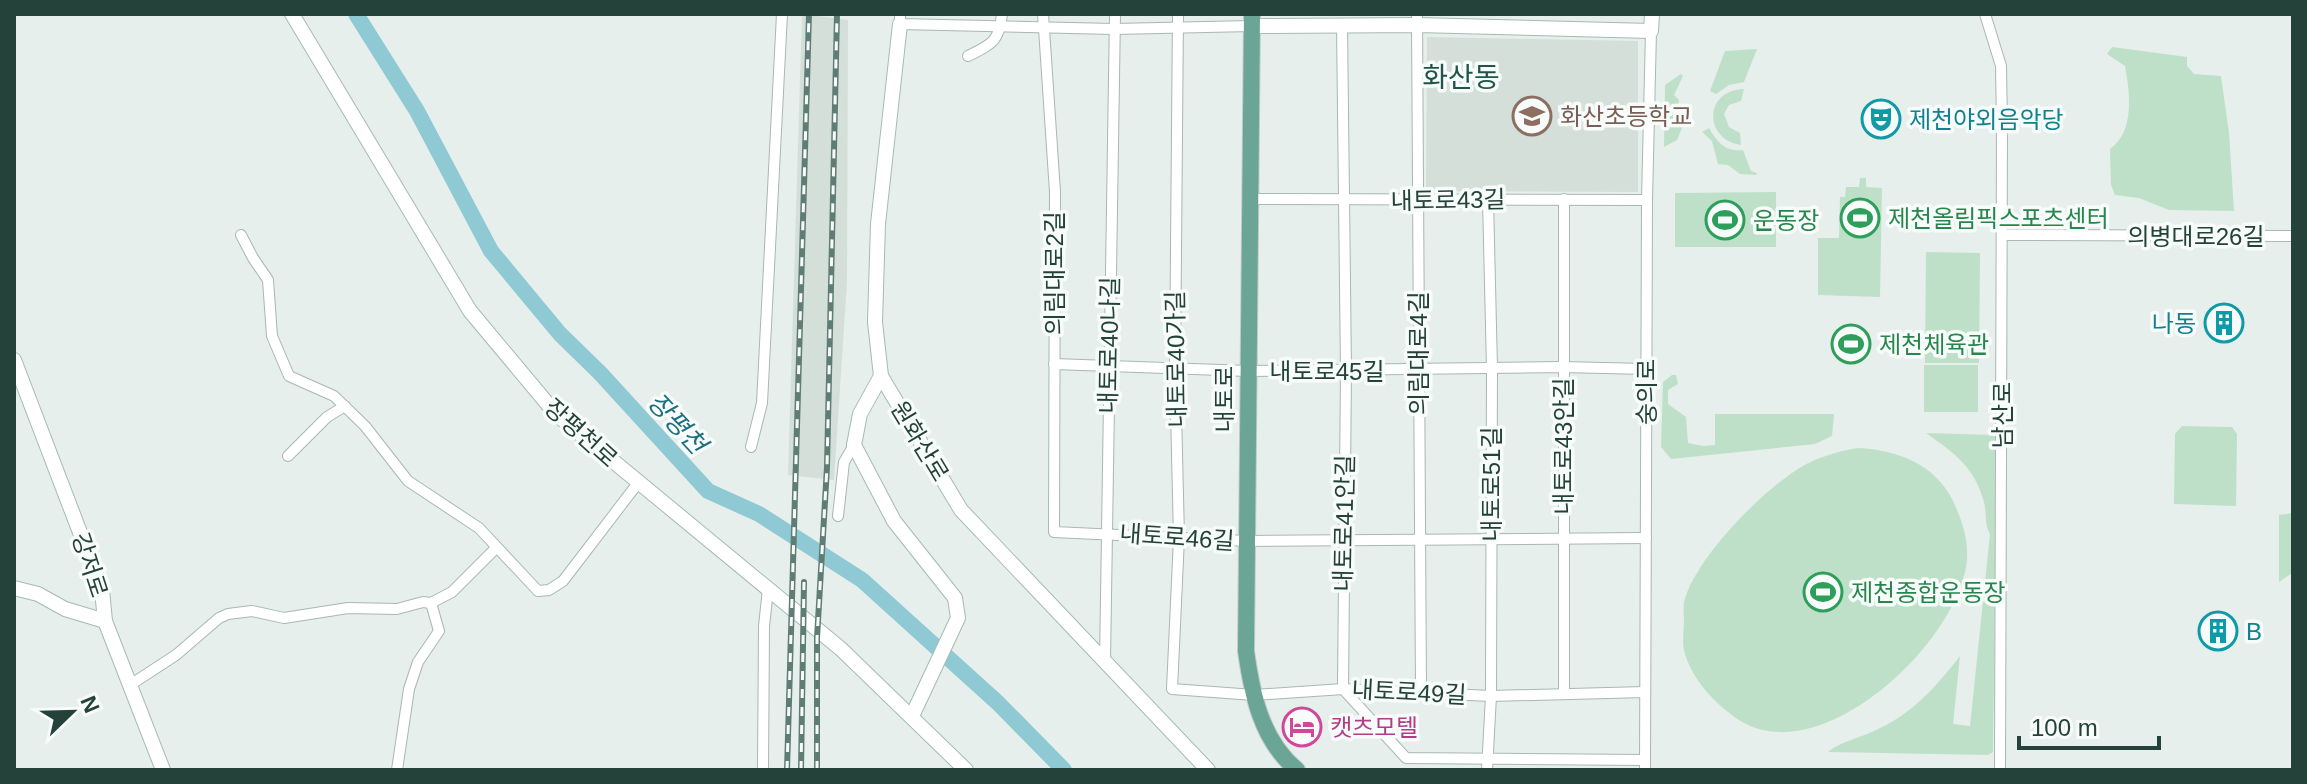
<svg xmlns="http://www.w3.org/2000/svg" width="2307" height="784" font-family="Helvetica,'Noto Sans KR',sans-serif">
<rect width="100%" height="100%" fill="#e6efeb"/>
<g fill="#d4dfda">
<polygon points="802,14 848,20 847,281 834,480 788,475"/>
<polygon points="1427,37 1638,41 1638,192 1426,191"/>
</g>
<g fill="#bfe0c8">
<path d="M2112,47L2187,57V66L2194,74L2221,76L2229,133L2234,211L2169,210L2139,198L2115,195L2111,185L2110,149C2135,131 2130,94 2125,66L2107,54Z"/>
<polygon points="1757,49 1744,82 1729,85 1716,94 1710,91 1725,51"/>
<polygon points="1681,74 1683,76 1674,95 1679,100 1677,114 1682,128 1677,140 1664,147 1665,85"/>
<path d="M1744,89L1741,101L1729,105L1724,114L1729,127L1740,133L1741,145C1703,139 1704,90 1744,89Z"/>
<path d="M1709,128C1717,142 1725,152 1743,150L1751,171L1757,173L1756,175L1740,174L1728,165L1718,164L1712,141L1702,132Z"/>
<polygon points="1860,178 1866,178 1866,187 1882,188 1880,297 1818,295 1818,238 1839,238 1840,197 1845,197 1846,187 1859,187"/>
<polygon points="1776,192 1776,247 1675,247 1675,193"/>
<polygon points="1926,252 1980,253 1979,363 1925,363"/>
<rect x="1924" y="365" width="54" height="47"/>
<polygon points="1672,375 1676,375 1678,384 1668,390 1668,404 1686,417 1688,443 1703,446 1715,445 1715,414 1834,414 1832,436 1815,444 1671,459 1661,447 1663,382"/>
<polygon points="2182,426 2232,427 2237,434 2236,506 2174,504 2175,434"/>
<path d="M1926,433L1993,435L1997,439L1993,752L1988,755L1828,752C1839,742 1860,738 1874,731C1911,715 1936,687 1960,656L1953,724L1970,726L1990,534C1984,524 1987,513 1984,502C1974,466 1955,454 1926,433Z"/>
<path d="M1858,448C1898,450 1935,464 1953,501C1962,520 1968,538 1967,559C1961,640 1821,773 1739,720C1715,704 1691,679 1684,650C1682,642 1684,629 1684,620C1684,615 1683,607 1684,602C1695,558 1763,490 1801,467C1818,457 1839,451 1858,448Z"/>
<polygon points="2293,513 2292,573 2279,582 2279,515"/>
</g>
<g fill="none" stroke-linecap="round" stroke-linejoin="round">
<polyline stroke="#8ec9d4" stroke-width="16" points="356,14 417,111 491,251 560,334 600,373 708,491 759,514 862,580 998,703 1064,770"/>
<defs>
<g id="street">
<polyline points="900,14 900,24 1114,29 1252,26"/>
<polyline points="1043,14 1055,192 1054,532 1247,541 1646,538"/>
<polyline points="1178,14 1175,368 1179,538 1172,689 1254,695 1343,689 1491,696 1645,692"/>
<polyline points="1417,14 1421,693"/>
<polyline points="1985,14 2001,66 2002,125 2000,770"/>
<polyline points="1342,24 1346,371 1343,689 1406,758 1645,760"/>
<path d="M968,56C992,44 999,42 1002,14"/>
<polyline points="1250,199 1647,200"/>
<polyline points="1564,199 1564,694"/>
<polyline points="241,235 253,258 268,280 272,336 289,376 334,396 365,426 408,481 479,528 538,591 549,590 563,581 638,483"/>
<polyline points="2003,235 2293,236"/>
<polyline points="1054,364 1248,371 1562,367 1646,369"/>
<polyline points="751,447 762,403 782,14"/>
<polyline points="288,456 327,417 345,406"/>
<polyline points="838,516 844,462 854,445"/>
<polyline points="1105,662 1115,14"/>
<polyline points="130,685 176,655 219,618 228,614 252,611 284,618 348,608 397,609 423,602 431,603 452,592 496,548"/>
<polyline points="397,770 409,689 418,662 439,631 431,603"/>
<polyline points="763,770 764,626 768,589"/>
<polyline points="1487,770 1491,696 1492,369 1488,199"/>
<polyline points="1645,770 1647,200 1651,31"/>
</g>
<g id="secondary">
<polyline points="292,14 470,311 556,414 841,649 966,770"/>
<polyline points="900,24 878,224 875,322 881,376 961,510 1208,770"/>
<polyline points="1252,26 1417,25 1651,31 1652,14"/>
<polyline points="14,360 102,590 105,621 163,770"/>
<polyline points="881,376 860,414 854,445 894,521 955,598 958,618 912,716"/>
<polyline points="14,588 38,594 65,609 105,621"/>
</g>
<path id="primary" d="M1252,14L1246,651C1252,694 1261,740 1297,770"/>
</defs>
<use href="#street" stroke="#a8b8b2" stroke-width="12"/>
<use href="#secondary" stroke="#a4bbb3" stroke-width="16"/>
<use href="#primary" stroke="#c2cac8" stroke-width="18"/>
<use href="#street" stroke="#fff" stroke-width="10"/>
<use href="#secondary" stroke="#fff" stroke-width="14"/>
<use href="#primary" stroke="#6aa596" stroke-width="16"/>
<defs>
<g id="rail">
<polyline points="787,770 809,14"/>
<polyline points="801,770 804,582"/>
<polyline points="817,770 817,638 827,467 837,14"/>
</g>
</defs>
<use href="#rail" stroke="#5f7d75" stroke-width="6"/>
<use href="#rail" stroke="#f7fbf9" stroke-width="3" stroke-dasharray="9" stroke-linecap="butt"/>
</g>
<defs>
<symbol id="school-ring" viewBox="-11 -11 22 22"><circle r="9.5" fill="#f7fbf9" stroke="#8d6e63" stroke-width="1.5"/><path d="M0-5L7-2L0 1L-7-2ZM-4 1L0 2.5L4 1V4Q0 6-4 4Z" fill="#8d6e63"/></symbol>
<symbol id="theatre-ring" viewBox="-11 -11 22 22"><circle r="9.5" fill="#f7fbf9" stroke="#0f9aa8" stroke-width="1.5"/><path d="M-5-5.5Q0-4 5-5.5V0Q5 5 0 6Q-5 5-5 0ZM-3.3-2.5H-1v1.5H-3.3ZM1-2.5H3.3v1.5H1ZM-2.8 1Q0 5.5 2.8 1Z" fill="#0f9aa8"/></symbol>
<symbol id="stadium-ring" viewBox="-11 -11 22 22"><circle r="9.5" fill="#f7fbf9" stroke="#2e9e5b" stroke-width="1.5"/><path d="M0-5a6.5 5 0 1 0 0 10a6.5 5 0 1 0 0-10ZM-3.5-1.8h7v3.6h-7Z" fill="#2e9e5b"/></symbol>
<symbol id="building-ring" viewBox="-11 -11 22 22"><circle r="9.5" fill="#f7fbf9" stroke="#0f9aa8" stroke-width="1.5"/><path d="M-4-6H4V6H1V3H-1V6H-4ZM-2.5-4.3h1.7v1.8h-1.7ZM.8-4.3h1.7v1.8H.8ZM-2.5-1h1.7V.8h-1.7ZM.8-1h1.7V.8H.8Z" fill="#0f9aa8"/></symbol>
<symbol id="hotel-ring" viewBox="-11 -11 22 22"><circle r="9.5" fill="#f7fbf9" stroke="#d1479c" stroke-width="1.5"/><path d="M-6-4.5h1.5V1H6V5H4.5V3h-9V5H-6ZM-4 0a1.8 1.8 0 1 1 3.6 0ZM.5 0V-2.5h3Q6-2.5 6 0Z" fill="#d1479c"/></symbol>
</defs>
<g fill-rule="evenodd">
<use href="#school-ring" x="1510" y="94" width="44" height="44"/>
<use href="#theatre-ring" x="1859" y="97" width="44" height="44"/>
<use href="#stadium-ring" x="1838" y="196" width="44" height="44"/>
<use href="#stadium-ring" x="1703" y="198" width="44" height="44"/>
<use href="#building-ring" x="2202" y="301" width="44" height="44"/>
<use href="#stadium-ring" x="1829" y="322" width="44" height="44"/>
<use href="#stadium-ring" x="1801" y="570" width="44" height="44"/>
<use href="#building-ring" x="2196" y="609" width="44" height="44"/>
<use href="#hotel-ring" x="1280" y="705" width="44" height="44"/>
</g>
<g text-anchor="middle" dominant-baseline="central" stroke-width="7" stroke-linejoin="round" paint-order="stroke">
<g font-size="24" fill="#785e54" stroke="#f7fbf9" text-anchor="start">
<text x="1560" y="116">화산초등학교</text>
</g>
<g font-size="24" fill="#0d838f" stroke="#f7fbf9" text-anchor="start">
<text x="1909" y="119">제천야외음악당</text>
<text x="2196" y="323" text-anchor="end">나동</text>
<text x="2246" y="631">B</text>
</g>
<g font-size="24" fill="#24423a" stroke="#f7fbf9">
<text transform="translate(1448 200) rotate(-1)">내토로43길</text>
<text x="2196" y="236">의병대로26길</text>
<text transform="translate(1054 273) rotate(-90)">의림대로2길</text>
<text transform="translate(1109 345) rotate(-89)">내토로40나길</text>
<text transform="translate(1418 353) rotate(-90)">의림대로4길</text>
<text transform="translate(1176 359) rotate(-91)">내토로40가길</text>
<text x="1327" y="371">내토로45길</text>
<text transform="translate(1646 392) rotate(-90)">숭의로</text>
<text transform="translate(1224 399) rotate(-90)">내토로</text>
<text transform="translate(2002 415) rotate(-90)">남산로</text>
<text transform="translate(581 433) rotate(42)">장평천로</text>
<text transform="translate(920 441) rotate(59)">원화산로</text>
<text transform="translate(1563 446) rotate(-90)">내토로43안길</text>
<text transform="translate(1491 484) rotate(-90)">내토로51길</text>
<text transform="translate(1344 523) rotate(-89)">내토로41안길</text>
<text transform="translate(1177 537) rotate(4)">내토로46길</text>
<text transform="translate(90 565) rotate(72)">강저로</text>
<text transform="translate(1409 692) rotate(3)">내토로49길</text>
</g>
<g font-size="24" fill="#27864d" stroke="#f7fbf9" text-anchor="start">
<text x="1888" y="218">제천올림픽스포츠센터</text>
<text x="1753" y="220">운동장</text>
<text x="1879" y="344">제천체육관</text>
<text x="1851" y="592">제천종합운동장</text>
</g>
<g font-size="24" fill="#b23c85" stroke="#f7fbf9" text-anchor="start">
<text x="1330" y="727">캣츠모텔</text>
</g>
<g font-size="26" font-style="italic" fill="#1c6f80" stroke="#f7fbf9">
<text transform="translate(677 423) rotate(47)">장평천</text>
</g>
<g font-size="28" fill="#1f5548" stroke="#f7fbf9">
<text x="1461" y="77">화산동</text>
</g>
</g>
<rect width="2307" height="784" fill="none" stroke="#24423a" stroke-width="32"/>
<g transform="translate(72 712) rotate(67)" stroke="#f7fbf9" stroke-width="6" paint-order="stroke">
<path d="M0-6L14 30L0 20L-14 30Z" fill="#24423a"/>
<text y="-12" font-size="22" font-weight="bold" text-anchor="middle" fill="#24423a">N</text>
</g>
<path d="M2019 736v12h140v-12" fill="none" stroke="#24423a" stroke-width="4"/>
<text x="2031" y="736" font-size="24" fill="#24423a" stroke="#f7fbf9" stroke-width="6" paint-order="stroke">100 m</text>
</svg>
